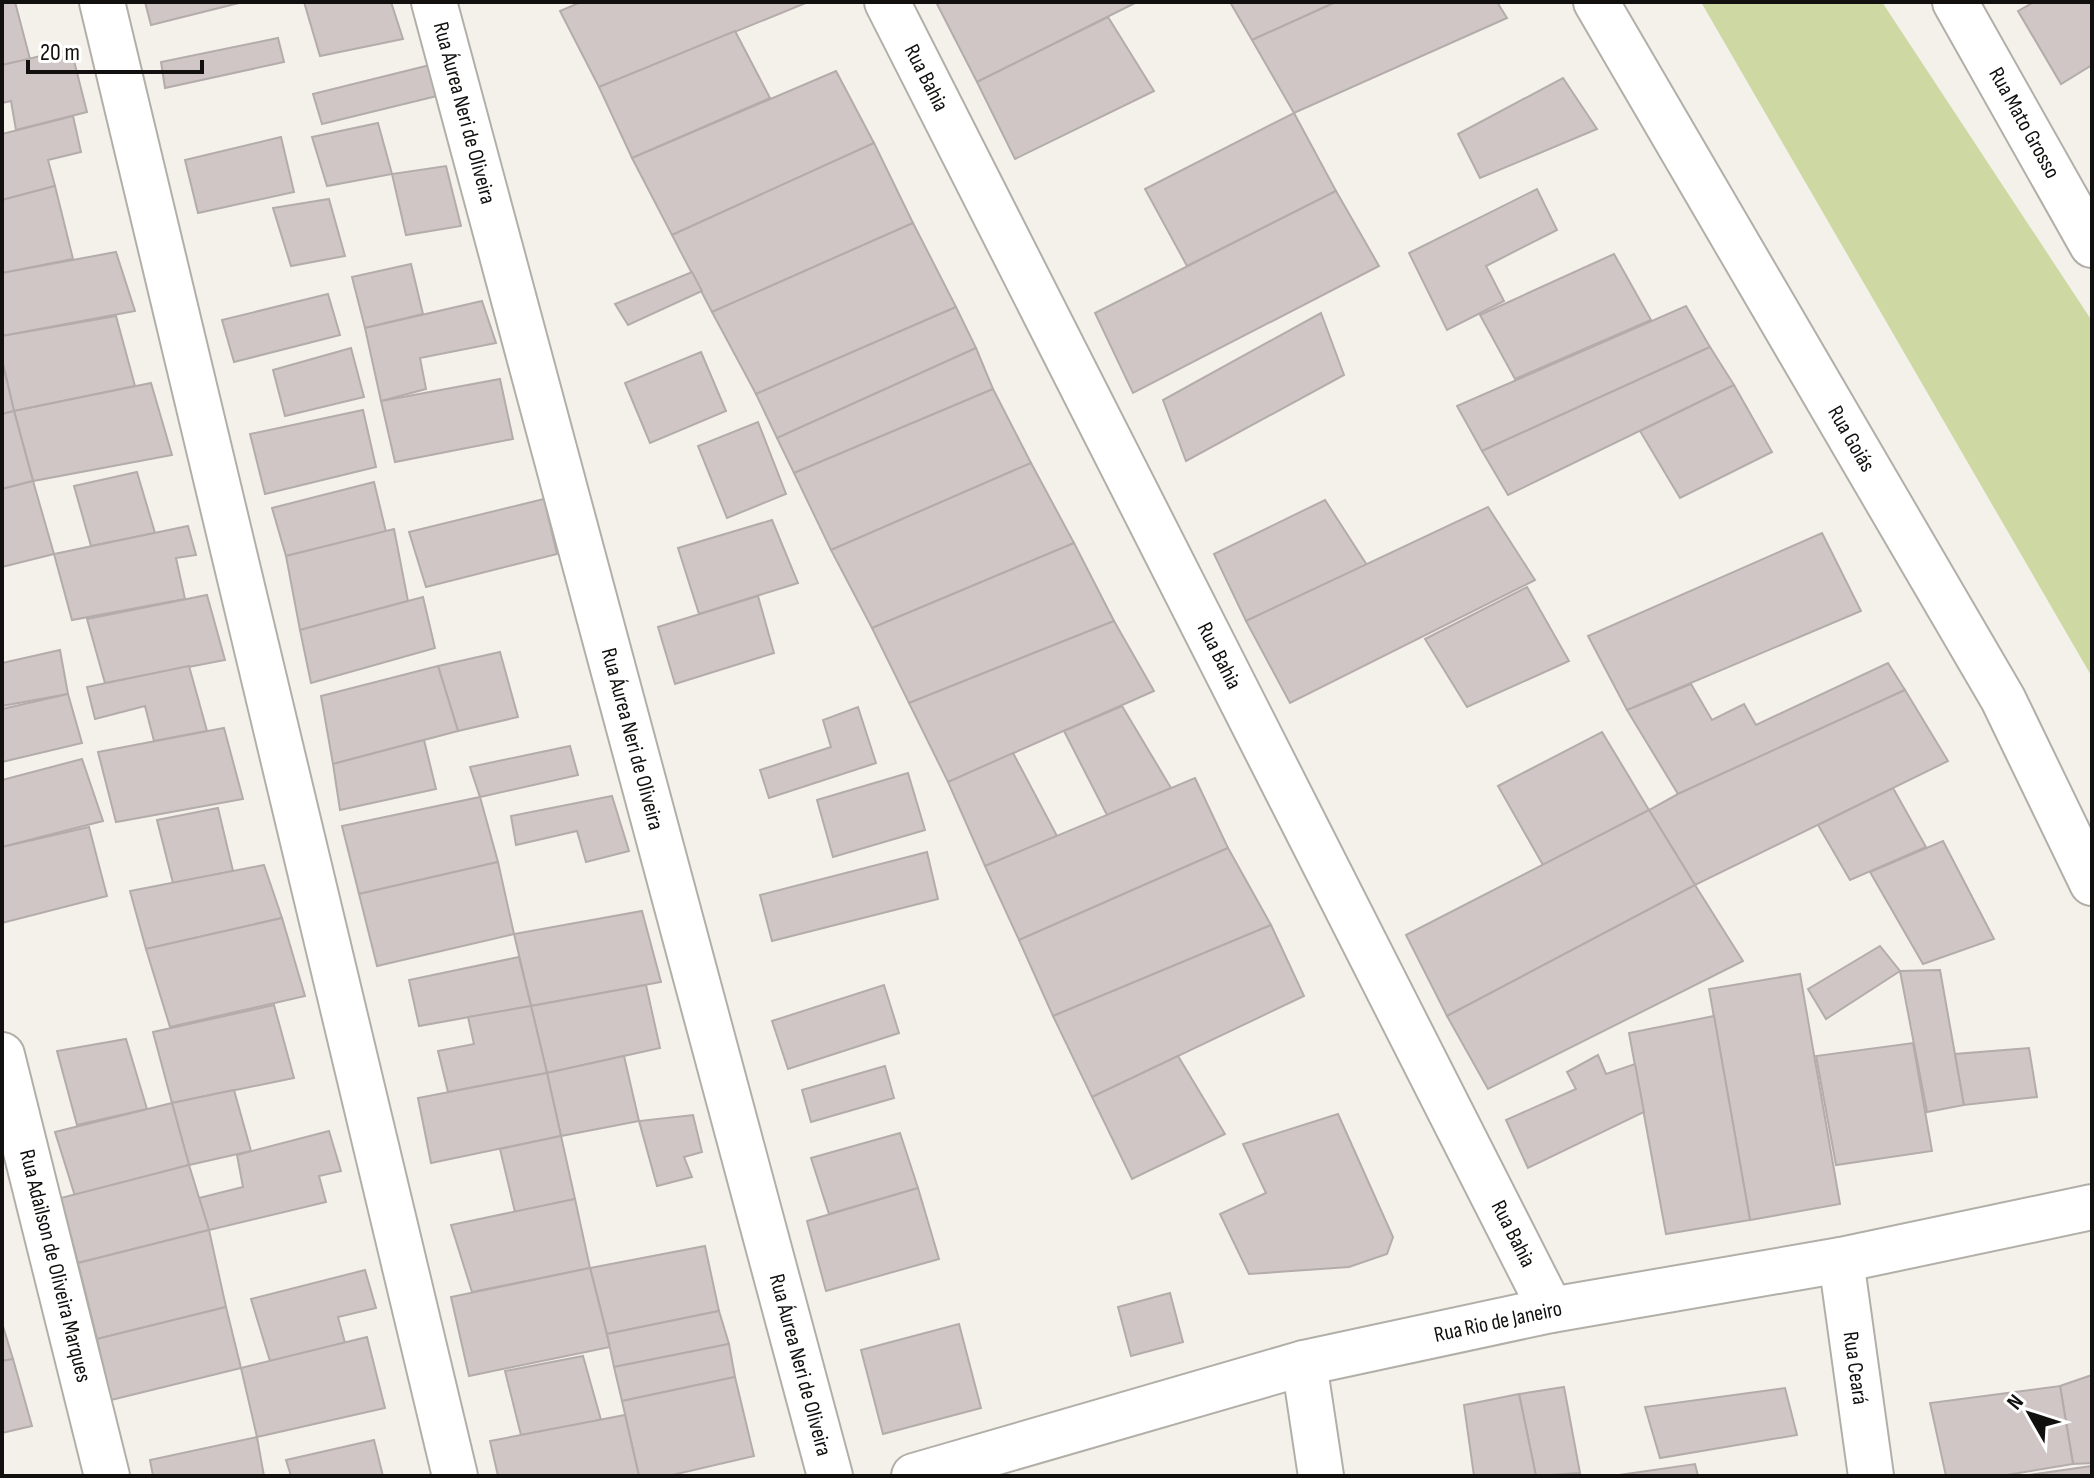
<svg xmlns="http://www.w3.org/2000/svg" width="2094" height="1478" font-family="'Sofia Sans Condensed',sans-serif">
<rect width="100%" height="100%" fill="#f4f1ea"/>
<polygon fill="#cdd8a2" points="1701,2 1882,2 2092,321 2092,677"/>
<g fill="#cfc6c5" stroke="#b4acab" stroke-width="2">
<polygon points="2,2 15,2 30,59 2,65"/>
<polygon points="145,2 243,2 151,25"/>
<polygon points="304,2 391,2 403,39 320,56"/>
<polygon points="581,2 805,2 806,3 599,87 560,11"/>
<polygon points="936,2 1137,2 977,82"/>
<polygon points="1230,2 1336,2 1252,40"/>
<polygon points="1336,2 1497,2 1507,18 1294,113 1252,40"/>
<polygon points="2034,2 2092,2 2092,65 2061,84 2018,11"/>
<polygon points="1108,17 1154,91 1015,159 977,82"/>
<polygon points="735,31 770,98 632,158 599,87"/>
<polygon points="278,38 284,62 165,88 161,62"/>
<polygon points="71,49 87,112 16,130 11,101 2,103 2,65"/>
<polygon points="430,65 441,95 322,124 313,94"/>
<polygon points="836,71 874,143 672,235 632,158"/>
<polygon points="1563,78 1597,129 1480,178 1458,134"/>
<polygon points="1294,113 1336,191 1187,266 1145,189"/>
<polygon points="73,116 81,152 48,160 55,186 2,200 2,134"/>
<polygon points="378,123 392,174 327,186 312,137"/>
<polygon points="281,137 294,192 198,213 185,160"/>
<polygon points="874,143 913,223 712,312 672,235"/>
<polygon points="446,166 461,226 406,235 392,174"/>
<polygon points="55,186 73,259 2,273 2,200"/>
<polygon points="1537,189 1557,230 1486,266 1504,301 1447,330 1409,253"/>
<polygon points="1336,191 1379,266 1133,393 1095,313"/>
<polygon points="329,199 345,256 291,266 273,208"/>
<polygon points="913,223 956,307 756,394 712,312"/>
<polygon points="116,252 135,311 2,336 2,273"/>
<polygon points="1614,254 1651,320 1515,379 1480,315"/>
<polygon points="411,264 423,314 365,328 352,277"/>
<polygon points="692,272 702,291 628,325 615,304"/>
<polygon points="328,294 340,335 234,362 222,320"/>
<polygon points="482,301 496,343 420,358 426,389 381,401 365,328"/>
<polygon points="1686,306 1710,347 1482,451 1457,406"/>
<polygon points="956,307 976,348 777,438 756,394"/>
<polygon points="1321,313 1344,375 1186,461 1163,400"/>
<polygon points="116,316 135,386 14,411 2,360 2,336"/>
<polygon points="1710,347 1734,385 1508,495 1482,451"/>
<polygon points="351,348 364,397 285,416 273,370"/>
<polygon points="976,348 993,389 794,473 777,438"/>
<polygon points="701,352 726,411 650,443 625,383"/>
<polygon points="2,360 14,411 2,414"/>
<polygon points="500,379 513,439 395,462 381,401"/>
<polygon points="151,383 172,455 33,481 14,411"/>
<polygon points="1734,385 1772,452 1680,498 1640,431"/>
<polygon points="993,389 1031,463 831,550 794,473"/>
<polygon points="363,410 376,467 265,494 250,434"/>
<polygon points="14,411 33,481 2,489 2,414"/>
<polygon points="758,422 786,494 727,518 698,446"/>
<polygon points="1031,463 1074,543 872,628 831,550"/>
<polygon points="137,472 155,533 91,546 74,486"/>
<polygon points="33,481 54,554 2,567 2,489"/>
<polygon points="374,482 386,532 286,556 272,508"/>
<polygon points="544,499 557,554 426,587 409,532"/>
<polygon points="1325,500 1367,565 1246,621 1214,554"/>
<polygon points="1488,507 1535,580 1290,703 1246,621"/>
<polygon points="772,520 798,583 699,614 678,548"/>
<polygon points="188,526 196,555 176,558 185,599 72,620 54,554"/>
<polygon points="394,529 408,601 300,630 286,556"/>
<polygon points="1822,533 1861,611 1627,710 1588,636"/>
<polygon points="1074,543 1114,621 909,703 872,628"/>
<polygon points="1527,587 1569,661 1467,707 1425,639"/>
<polygon points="207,595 225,660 105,683 87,619"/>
<polygon points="758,596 774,653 675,684 658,627"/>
<polygon points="423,597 435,648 311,683 300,630"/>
<polygon points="1114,621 1154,691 948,782 909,703"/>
<polygon points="60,650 68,694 2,706 2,663"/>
<polygon points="500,652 518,717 458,731 438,666"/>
<polygon points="1888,663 1905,690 1678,794 1627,710 1691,684 1712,720 1744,704 1756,725"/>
<polygon points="189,666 207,731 154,741 145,706 95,719 87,687"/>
<polygon points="438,666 458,731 333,764 321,696"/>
<polygon points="1905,690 1948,761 1695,885 1649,810 1678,794"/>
<polygon points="68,694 82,743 2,762 2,709"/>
<polygon points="1122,706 1171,788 1107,815 1064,731"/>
<polygon points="858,707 876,763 769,798 760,770 831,747 823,720"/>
<polygon points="224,728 243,799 116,822 98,752"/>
<polygon points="1602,732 1649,810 1543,865 1498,786"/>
<polygon points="424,740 436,789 340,810 333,764"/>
<polygon points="570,746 578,775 480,797 470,767"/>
<polygon points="1013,753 1057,836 985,866 948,782"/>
<polygon points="82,759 103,821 2,847 2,780"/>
<polygon points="908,773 925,830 833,857 817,800"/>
<polygon points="1195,778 1228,848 1019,940 985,866"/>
<polygon points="1893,788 1926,847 1850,880 1818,825"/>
<polygon points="612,796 629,851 586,862 577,831 516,845 511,816"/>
<polygon points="480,797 498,862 359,894 342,826"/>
<polygon points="218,808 233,871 173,883 157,820"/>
<polygon points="1649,810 1695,885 1447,1016 1406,935"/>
<polygon points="89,827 107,896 2,923 2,847"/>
<polygon points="1943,841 1994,939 1923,964 1870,872"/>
<polygon points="1228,848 1271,925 1053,1016 1019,940"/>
<polygon points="927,852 938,899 772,941 760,895"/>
<polygon points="498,862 514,934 377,966 359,894"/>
<polygon points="264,865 282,918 146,949 130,891"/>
<polygon points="1695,885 1743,961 1488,1089 1447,1016"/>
<polygon points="642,911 661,982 531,1006 514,934"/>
<polygon points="282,918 305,996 170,1027 146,949"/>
<polygon points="1271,925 1304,996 1092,1097 1053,1016"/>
<polygon points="1880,946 1900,971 1826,1019 1808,989"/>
<polygon points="519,957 531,1006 419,1026 409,980"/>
<polygon points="1940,970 1964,1105 1927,1112 1900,971"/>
<polygon points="1800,974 1840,1204 1750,1220 1709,989"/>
<polygon points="646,985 660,1048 547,1073 531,1006"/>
<polygon points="884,985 899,1033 788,1069 772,1021"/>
<polygon points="274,1005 294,1078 172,1103 153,1032"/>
<polygon points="531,1006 547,1073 448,1092 438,1051 474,1044 468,1017"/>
<polygon points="1714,1016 1750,1220 1666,1234 1629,1033"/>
<polygon points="126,1039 147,1109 77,1125 57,1051"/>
<polygon points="1913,1043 1932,1151 1836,1165 1816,1056"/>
<polygon points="2029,1048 2037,1097 1964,1105 1955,1054"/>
<polygon points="1598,1055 1606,1074 1635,1064 1644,1112 1528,1168 1506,1120 1576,1089 1567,1072"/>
<polygon points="624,1056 639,1121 561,1136 547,1073"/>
<polygon points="1178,1056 1225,1134 1132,1179 1092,1097"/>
<polygon points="885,1066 894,1098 811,1122 802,1090"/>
<polygon points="547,1073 561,1136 431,1163 418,1098"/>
<polygon points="234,1090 251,1151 189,1165 172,1103"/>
<polygon points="172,1103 189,1165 75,1196 55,1132"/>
<polygon points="1338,1114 1393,1237 1387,1254 1349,1267 1249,1274 1220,1214 1266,1193 1243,1144"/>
<polygon points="693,1115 702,1152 684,1157 692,1177 657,1186 639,1121"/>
<polygon points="329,1131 341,1171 319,1176 326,1202 209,1230 199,1198 243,1187 237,1155"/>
<polygon points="900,1133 918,1188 829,1214 811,1158"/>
<polygon points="561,1136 575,1199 515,1212 500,1149"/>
<polygon points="189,1165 209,1230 78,1263 61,1198"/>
<polygon points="918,1188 939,1259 826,1291 807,1221"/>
<polygon points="575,1199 590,1268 472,1292 451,1225"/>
<polygon points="209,1230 226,1307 97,1339 78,1263"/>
<polygon points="705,1246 719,1311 607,1334 590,1268"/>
<polygon points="590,1268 610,1347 469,1376 451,1297"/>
<polygon points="365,1270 376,1308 338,1317 345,1343 270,1361 251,1299"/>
<polygon points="1170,1293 1183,1342 1131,1356 1118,1307"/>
<polygon points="226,1307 241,1368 111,1400 97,1339"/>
<polygon points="719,1311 729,1344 614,1367 607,1334"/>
<polygon points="2,1323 13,1359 2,1361"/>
<polygon points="959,1324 981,1408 883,1434 861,1350"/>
<polygon points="367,1337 385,1408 257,1437 241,1368"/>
<polygon points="729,1344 735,1377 622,1401 614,1367"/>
<polygon points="583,1356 601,1420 521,1435 505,1371"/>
<polygon points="13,1359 32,1426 2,1433 2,1361"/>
<polygon points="2092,1375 2092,1463 2073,1464 2060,1386"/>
<polygon points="735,1377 754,1456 668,1476 639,1476 622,1401"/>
<polygon points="2060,1386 2073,1464 2000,1476 1946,1476 1930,1403"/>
<polygon points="1564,1387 1580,1473 1536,1476 1519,1394"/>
<polygon points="1785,1388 1797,1435 1660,1458 1645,1407"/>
<polygon points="1519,1394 1536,1476 1474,1476 1464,1405"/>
<polygon points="625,1415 639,1476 498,1476 490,1441"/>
<polygon points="257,1437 264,1476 153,1476 150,1460"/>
<polygon points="374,1440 383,1476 291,1476 286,1460"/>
<polygon points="1695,1464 1698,1476 1612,1476"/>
<polygon points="2092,1466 2092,1476 2022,1476"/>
</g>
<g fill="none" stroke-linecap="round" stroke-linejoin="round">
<defs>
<g id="minor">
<polyline points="102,2 455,1476"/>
<polyline points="434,2 830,1476"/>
<polyline points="887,2 1551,1310"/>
<polyline points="1596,2 2003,699 2092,883"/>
<polyline points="1955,2 2092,245"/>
<polyline points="2,1055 107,1476"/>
<polyline points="1841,1260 1871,1476"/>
<polyline points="1304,1363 1321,1476"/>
<polyline points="914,1476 1304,1363 1551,1310 1841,1260 2092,1207"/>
</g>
</defs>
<use href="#minor" stroke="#b2afa9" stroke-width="48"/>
<use href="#minor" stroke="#fff" stroke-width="44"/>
</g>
<g text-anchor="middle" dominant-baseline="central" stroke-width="6" stroke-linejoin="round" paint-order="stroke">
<g font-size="22" fill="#11100e" stroke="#fff">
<text transform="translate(926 78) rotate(63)">Rua Bahia</text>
<text transform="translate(464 113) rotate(75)">Rua Áurea Neri de Oliveira</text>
<text transform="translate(2024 123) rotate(61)">Rua Mato Grosso</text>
<text transform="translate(1851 439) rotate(60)">Rua Goiás</text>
<text transform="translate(1219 656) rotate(63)">Rua Bahia</text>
<text transform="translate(632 739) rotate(75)">Rua Áurea Neri de Oliveira</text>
<text transform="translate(1513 1234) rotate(63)">Rua Bahia</text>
<text transform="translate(55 1266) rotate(76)">Rua Adailson de Oliveira Marques</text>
<text transform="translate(1498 1322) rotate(-12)">Rua Rio de Janeiro</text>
<text transform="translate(800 1365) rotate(75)">Rua Áurea Neri de Oliveira</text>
<text transform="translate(1855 1368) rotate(82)">Rua Ceará</text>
</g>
</g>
<rect width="2094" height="1478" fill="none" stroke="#11100e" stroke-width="8"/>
<g transform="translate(2030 1414) rotate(309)" stroke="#ffffff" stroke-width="6" paint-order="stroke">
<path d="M0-6L14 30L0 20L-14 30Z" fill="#11100e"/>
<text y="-12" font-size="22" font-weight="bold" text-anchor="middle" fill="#11100e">N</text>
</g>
<path d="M28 60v12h174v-12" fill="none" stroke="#11100e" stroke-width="4"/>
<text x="40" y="60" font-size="24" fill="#11100e" stroke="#ffffff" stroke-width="6" paint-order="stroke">20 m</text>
</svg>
